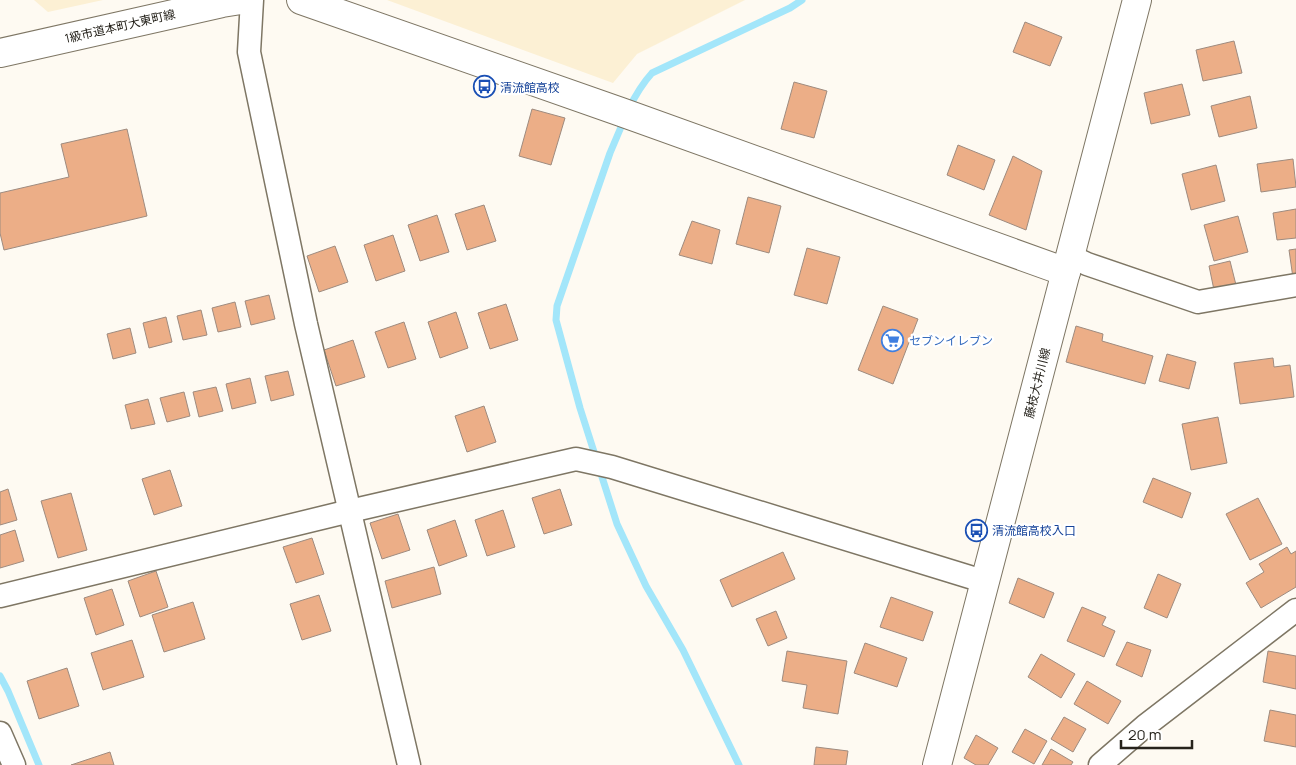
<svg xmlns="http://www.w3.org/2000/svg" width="1296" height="765" font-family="Manrope,'Noto Sans JP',sans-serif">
<rect width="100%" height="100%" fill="#fefaf2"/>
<g fill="#fcf0d4">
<polygon points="34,0 103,0 48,12"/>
<polygon points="387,0 745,0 637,54 613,83"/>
</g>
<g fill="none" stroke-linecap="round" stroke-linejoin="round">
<g stroke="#a3e6fa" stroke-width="7">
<path d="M628,110C635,96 641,85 652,73L790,8L802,0"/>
<polyline points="624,120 610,153 557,306 556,320 580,408 617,524 646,586 683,650 739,765"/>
<polyline points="0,676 8,691 39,765"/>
</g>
</g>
<g fill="#ecae87" stroke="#9e8b7f">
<polygon points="1025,22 1062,37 1050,66 1013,52"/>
<polygon points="1234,41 1242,73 1203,81 1196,50"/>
<polygon points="794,82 827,91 814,138 781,129"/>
<polygon points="1182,84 1190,115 1151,124 1144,93"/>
<polygon points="1250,96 1257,128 1219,137 1211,106"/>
<polygon points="532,109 565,118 551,165 519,156"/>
<polygon points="127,129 147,216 4,250 0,233 0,193 69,177 61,144"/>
<polygon points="958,145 995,160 984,190 947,175"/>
<polygon points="1013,156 1042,171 1026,230 989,215"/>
<polygon points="1293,159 1296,187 1261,192 1257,164"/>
<polygon points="1216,165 1225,201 1191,210 1182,174"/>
<polygon points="748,197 781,206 769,253 736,244"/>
<polygon points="484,205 496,241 467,250 455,214"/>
<polygon points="1296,209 1296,238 1277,240 1273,213"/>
<polygon points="437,215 449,252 420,261 408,225"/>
<polygon points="1238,216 1248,252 1214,261 1204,225"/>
<polygon points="692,221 720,230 712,264 679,255"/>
<polygon points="393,235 405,271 376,281 364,245"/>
<polygon points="335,246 348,282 319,292 307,256"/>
<polygon points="807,248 840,257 827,304 794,295"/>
<polygon points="1296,249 1296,277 1293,278 1289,250"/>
<polygon points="1230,261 1236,285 1214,290 1209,266"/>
<polygon points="269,295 275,319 251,325 245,301"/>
<polygon points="235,302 241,327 218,332 212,308"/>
<polygon points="506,304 518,340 490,349 478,313"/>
<polygon points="883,306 918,319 893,384 858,370"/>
<polygon points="201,310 207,335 183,340 177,316"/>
<polygon points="456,312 468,348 440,358 428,322"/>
<polygon points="166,317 172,342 149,348 143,323"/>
<polygon points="404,322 416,359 388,368 375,332"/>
<polygon points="1076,326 1103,334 1102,341 1153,356 1145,384 1066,362"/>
<polygon points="130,328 136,353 113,359 107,334"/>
<polygon points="353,340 365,377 336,386 324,350"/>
<polygon points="1167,354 1196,362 1189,389 1159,381"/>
<polygon points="1273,358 1274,367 1290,365 1294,397 1240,404 1234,363"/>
<polygon points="288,371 294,395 271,401 265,376"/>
<polygon points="250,378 256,403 232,409 226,384"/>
<polygon points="216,387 223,411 199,417 193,392"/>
<polygon points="184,392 190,416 167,422 160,398"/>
<polygon points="148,399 155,424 131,429 125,405"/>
<polygon points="484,406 496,442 467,452 455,416"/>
<polygon points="1218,417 1227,463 1191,470 1182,424"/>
<polygon points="170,470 182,506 154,515 142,479"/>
<polygon points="1153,478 1191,493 1182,518 1143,502"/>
<polygon points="8,489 17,520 0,525 0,492"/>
<polygon points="560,489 572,525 544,534 532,498"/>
<polygon points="71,493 87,550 58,558 41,501"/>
<polygon points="1258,498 1282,544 1250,560 1226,514"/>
<polygon points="503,510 515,547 487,556 475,520"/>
<polygon points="398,514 410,550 382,559 370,523"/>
<polygon points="455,520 467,556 439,566 427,530"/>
<polygon points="15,530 24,561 0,568 0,535"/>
<polygon points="312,538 324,574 296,583 283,547"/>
<polygon points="1287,547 1291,554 1296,551 1296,587 1261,608 1246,583 1264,572 1259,564"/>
<polygon points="783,552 795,579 732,607 720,580"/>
<polygon points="434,567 441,594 392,608 385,581"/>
<polygon points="156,571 168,607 140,617 128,581"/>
<polygon points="1158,574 1181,584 1167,618 1144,608"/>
<polygon points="1018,578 1054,593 1044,618 1009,603"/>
<polygon points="112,589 124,625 96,635 84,598"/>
<polygon points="319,595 331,631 302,640 290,604"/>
<polygon points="891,597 933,612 923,641 880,627"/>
<polygon points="193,602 205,639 164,652 152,615"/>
<polygon points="1082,607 1106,617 1102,625 1115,631 1104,657 1067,641"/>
<polygon points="776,611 787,638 768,646 756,619"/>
<polygon points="132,640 144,677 103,690 91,653"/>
<polygon points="1127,642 1151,650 1142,677 1116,665"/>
<polygon points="865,643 907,658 897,687 854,673"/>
<polygon points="787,651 847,661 838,714 803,708 807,685 782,681"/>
<polygon points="1268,651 1296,656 1296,689 1263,682"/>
<polygon points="1041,654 1075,674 1061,698 1028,677"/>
<polygon points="67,668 79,706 39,719 27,681"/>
<polygon points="1087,681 1121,701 1108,724 1074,704"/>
<polygon points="1270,710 1296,715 1296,747 1264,741"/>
<polygon points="1064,717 1086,729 1073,752 1051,739"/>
<polygon points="1025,729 1047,741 1034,764 1012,752"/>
<polygon points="976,735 998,748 988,765 976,765 964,758"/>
<polygon points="816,747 848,751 846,765 814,765"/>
<polygon points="1051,749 1073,762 1071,765 1042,765"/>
<polygon points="110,752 114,765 71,765"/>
</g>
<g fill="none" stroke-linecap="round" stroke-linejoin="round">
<defs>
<g id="minor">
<polyline points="252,0 249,52 306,324 409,765"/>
<polyline points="1070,256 1087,264 1198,302 1296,285"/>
<polyline points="0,596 350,511 576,459 612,467 986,582"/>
<polyline points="0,733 14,765"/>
<polyline points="1100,765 1145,726 1296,610"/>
</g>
<g id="tertiary">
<polyline points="301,0 621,112 1066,272"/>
<polyline points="0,53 222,3 241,0"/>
</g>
<polyline id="primary" points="937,765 1137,0"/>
</defs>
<use href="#minor" stroke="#7e7664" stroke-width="25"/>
<use href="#tertiary" stroke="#7e7664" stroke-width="30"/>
<use href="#primary" stroke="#7e7664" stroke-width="30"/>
<use href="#minor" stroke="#fff" stroke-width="22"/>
<use href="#tertiary" stroke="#fff" stroke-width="28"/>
<use href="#primary" stroke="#fff" stroke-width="28"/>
</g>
<defs>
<symbol id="bus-ring" viewBox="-11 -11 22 22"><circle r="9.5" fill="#fff" stroke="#1a4fb4" stroke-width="1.5"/><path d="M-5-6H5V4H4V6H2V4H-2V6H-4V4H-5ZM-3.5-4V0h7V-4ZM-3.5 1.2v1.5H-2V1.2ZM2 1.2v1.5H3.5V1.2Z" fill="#1a4fb4"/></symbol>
<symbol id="supermarket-ring" viewBox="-11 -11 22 22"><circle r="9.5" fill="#fff" stroke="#3f7fe0" stroke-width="1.5"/><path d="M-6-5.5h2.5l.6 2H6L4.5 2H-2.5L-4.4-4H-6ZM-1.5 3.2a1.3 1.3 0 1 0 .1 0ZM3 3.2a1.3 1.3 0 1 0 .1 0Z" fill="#3f7fe0"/></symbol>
</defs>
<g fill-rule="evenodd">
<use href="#bus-ring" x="472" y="74" width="25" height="25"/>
<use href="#supermarket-ring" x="880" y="328" width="25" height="25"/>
<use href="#bus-ring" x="964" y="518" width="25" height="25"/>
</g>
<g text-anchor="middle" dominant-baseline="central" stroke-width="4.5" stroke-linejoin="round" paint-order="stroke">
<g font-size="12" fill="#26231c" stroke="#fff">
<text transform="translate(120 26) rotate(-13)">1級市道本町大東町線</text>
<text transform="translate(1037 383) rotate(-76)">藤枝大井川線</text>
</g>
<g font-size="12" fill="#164399" stroke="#fff" text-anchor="start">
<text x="500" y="87">清流館高校</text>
<text x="992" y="530">清流館高校入口</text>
</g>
<g font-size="12" fill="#366cbe" stroke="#fff" text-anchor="start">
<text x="909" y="340">セブンイレブン</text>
</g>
</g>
<path d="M1121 740v8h71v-8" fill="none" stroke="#26231c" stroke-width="2.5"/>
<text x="1128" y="740" font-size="15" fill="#26231c" stroke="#ffffff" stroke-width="4" paint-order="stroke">20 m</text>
</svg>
